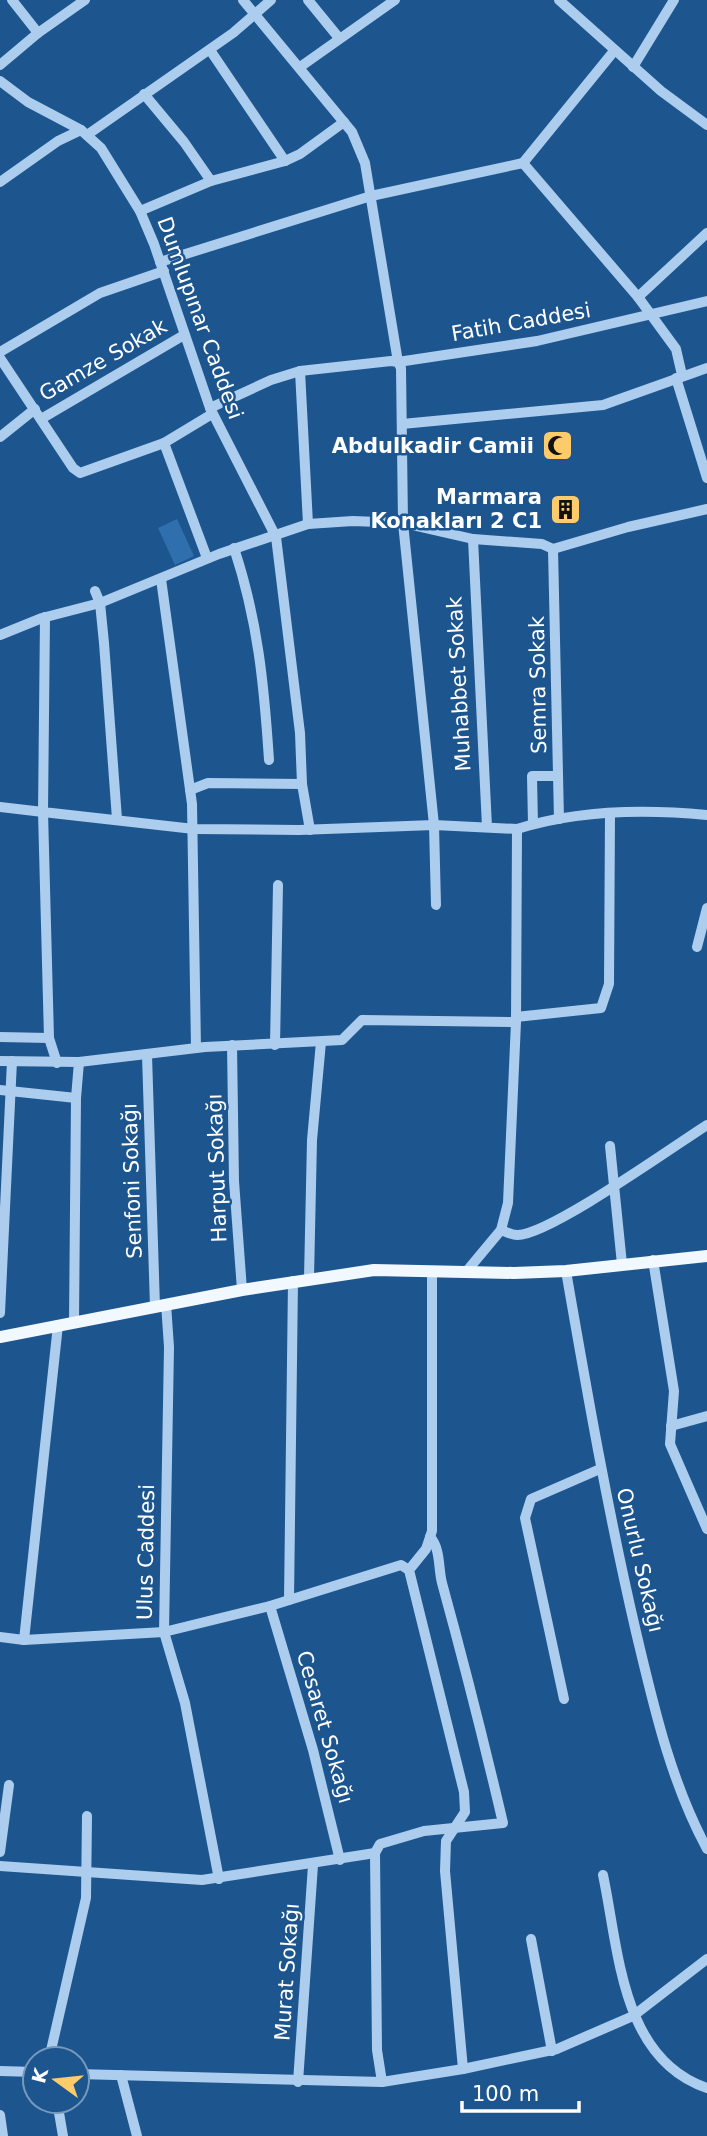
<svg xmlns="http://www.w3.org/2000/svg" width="707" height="2136" font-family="'DejaVu Sans',sans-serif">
<rect width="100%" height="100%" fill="#1d558f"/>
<polygon fill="#306fad" points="177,519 194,556 175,565 158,528"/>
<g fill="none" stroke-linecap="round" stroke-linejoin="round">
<g stroke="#accded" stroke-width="10">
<polyline points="12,0 38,33"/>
<polyline points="243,0 352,132 365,163 398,362 537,341 707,301"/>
<polyline points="308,0 339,38"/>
<polyline points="559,0 661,91 707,125"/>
<polyline points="210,50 285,161"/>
<polyline points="614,51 523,163 638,297 676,349 682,375"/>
<polyline points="0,65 38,33 85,0"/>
<polyline points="300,67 395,0"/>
<polyline points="633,67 674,0"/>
<polyline points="0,81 28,102 81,130 101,148 140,211 154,244 210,408 276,537 300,733 302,784 310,830"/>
<polyline points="144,94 184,142 211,181"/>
<polyline points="87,135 233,33 271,0"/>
<polyline points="0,182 58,141 81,130"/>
<polyline points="140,211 211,181 285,161 300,154 344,122"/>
<polyline points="160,262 371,196 523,163"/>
<polyline points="638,297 707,233"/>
<polyline points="0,352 100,293 164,271"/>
<polyline points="0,358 73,468 80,473 164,443 212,414"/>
<polyline points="300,371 308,524"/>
<polyline points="676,378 707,478"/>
<polyline points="210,408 271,380 300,371 391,361 398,362 401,368 403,523 434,825 517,829 516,1022 508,1203 501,1230 466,1272"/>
<polyline points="41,419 184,335"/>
<polyline points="402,424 603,405 707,368"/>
<polyline points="0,437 35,409"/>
<polyline points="164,443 207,558"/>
<polyline points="473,539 487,827"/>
<path d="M234,548C258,621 264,684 269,760"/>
<polyline points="553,549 559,819"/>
<polyline points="553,549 628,527 707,509"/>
<polyline points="161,579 192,804 196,1048"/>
<polyline points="95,591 100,603 104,643 117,819"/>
<polyline points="45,617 43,812 194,829 299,830 434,825 436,905"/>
<polyline points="0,635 42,618 100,603 219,554 308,524 353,521 403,523 473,539 542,544 553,549"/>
<polyline points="190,790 208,783 302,784"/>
<polyline points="0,807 43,812 49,1038 57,1063"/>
<polyline points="533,824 532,776 558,776"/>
<path d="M517,829C577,810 645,809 707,815"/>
<polyline points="697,947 707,908"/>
<polyline points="516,1017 601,1008 609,984 610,814"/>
<polyline points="0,1037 49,1038"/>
<polyline points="232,1045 234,1181 242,1290"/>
<polyline points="275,1045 278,885"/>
<polyline points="147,1055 155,1307"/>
<polyline points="0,1061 79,1062 76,1098 74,1322"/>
<polyline points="79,1062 205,1047 342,1040 362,1020 516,1022"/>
<polyline points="0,1090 76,1098"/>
<polyline points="610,1146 622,1264"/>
<path d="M501,1230C506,1232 512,1235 517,1235C548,1236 674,1146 707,1125"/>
<polyline points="653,1260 674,1391 670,1444 707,1529"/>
<polyline points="432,1271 432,1531 426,1549 409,1570 464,1792 465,1812 446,1841 445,1871 463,2069"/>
<path d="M566,1271C587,1392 608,1512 636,1632C654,1707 670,1780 707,1849"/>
<polyline points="309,1278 312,1140 321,1042"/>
<polyline points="166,1304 169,1347 164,1632 185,1703 219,1879"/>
<polyline points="0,1313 12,1061"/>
<polyline points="671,1426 707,1416"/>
<polyline points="289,1600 293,1281"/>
<polyline points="270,1606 313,1750 340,1860"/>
<polyline points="0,1637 24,1640 164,1632 270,1606 401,1565 409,1570"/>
<polyline points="24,1640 58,1325"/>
<polyline points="564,1699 525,1518 531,1499 600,1469"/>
<polyline points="0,1852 9,1785"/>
<polyline points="0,1866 202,1880 375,1853"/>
<path d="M603,1875C619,1950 621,2059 707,2088"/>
<polyline points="531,1939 552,2051"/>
<polyline points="49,2059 86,1898 87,1816"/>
<polyline points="0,2071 35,2072"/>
<polyline points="77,2074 382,2082 463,2069 557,2049 633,2016 707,1959"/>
<polyline points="121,2075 137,2136"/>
<polyline points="298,2082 313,1865"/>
<path d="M382,2082L377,2050L375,1853L380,1844L424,1831L503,1823C484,1742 464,1663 442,1583C438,1568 441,1549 430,1537"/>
<polyline points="57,2101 63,2136"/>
<polyline points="0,2115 3,2136"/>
</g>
<polyline stroke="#f2f8ff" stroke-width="12" points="0,1337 242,1290 374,1270 514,1273 566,1271 707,1256"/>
</g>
<defs>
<symbol id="mosque-square" viewBox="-11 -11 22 22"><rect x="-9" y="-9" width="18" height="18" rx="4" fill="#fdcb6a" stroke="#1d558f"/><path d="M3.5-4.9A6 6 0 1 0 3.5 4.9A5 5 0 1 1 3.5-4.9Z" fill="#111"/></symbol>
<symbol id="building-square" viewBox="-11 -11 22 22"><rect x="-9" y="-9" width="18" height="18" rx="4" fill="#fdcb6a" stroke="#1d558f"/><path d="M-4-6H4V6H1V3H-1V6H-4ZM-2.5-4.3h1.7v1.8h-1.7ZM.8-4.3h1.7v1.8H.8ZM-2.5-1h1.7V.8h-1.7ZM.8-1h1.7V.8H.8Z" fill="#111"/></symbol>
</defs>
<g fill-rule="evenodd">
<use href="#mosque-square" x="540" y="428" width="35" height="35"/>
<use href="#building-square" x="548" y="492" width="35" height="35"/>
</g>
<g text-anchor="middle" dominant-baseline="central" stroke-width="5" stroke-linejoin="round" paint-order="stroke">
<g font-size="21" fill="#fff" stroke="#1d558f">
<text transform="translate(200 318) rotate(70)">Dumlupınar Caddesi</text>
<text transform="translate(521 322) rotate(-10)">Fatih Caddesi</text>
<text transform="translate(103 360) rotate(-30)">Gamze Sokak</text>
<text transform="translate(459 684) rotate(-93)">Muhabbet Sokak</text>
<text transform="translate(538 685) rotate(-91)">Semra Sokak</text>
<text transform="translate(217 1168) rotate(-92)">Harput Sokağı</text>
<text transform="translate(132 1181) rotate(-92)">Senfoni Sokağı</text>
<text transform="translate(146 1552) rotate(-89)">Ulus Caddesi</text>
<text transform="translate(640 1560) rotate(77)">Onurlu Sokağı</text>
<text transform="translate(325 1727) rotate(74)">Cesaret Sokağı</text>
<text transform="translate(287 1972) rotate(-86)">Murat Sokağı</text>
</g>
<g font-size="21" font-weight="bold" fill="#fff" stroke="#1d558f" text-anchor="end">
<text x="534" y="446">Abdulkadir Camii</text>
<text x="542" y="497">Marmara<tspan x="542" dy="24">Konakları 2 C1</tspan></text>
</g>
</g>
<g transform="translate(56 2080) rotate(285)"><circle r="33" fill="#1d558f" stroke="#7799bc" stroke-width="2"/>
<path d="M0-5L12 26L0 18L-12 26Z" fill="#fdcb6a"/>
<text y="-10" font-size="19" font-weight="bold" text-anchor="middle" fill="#ffffff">K</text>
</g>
<path d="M462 2101v10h117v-10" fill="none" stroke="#ffffff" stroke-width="3.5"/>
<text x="472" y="2101" font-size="21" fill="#ffffff" stroke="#1d558f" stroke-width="5" paint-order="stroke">100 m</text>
</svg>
